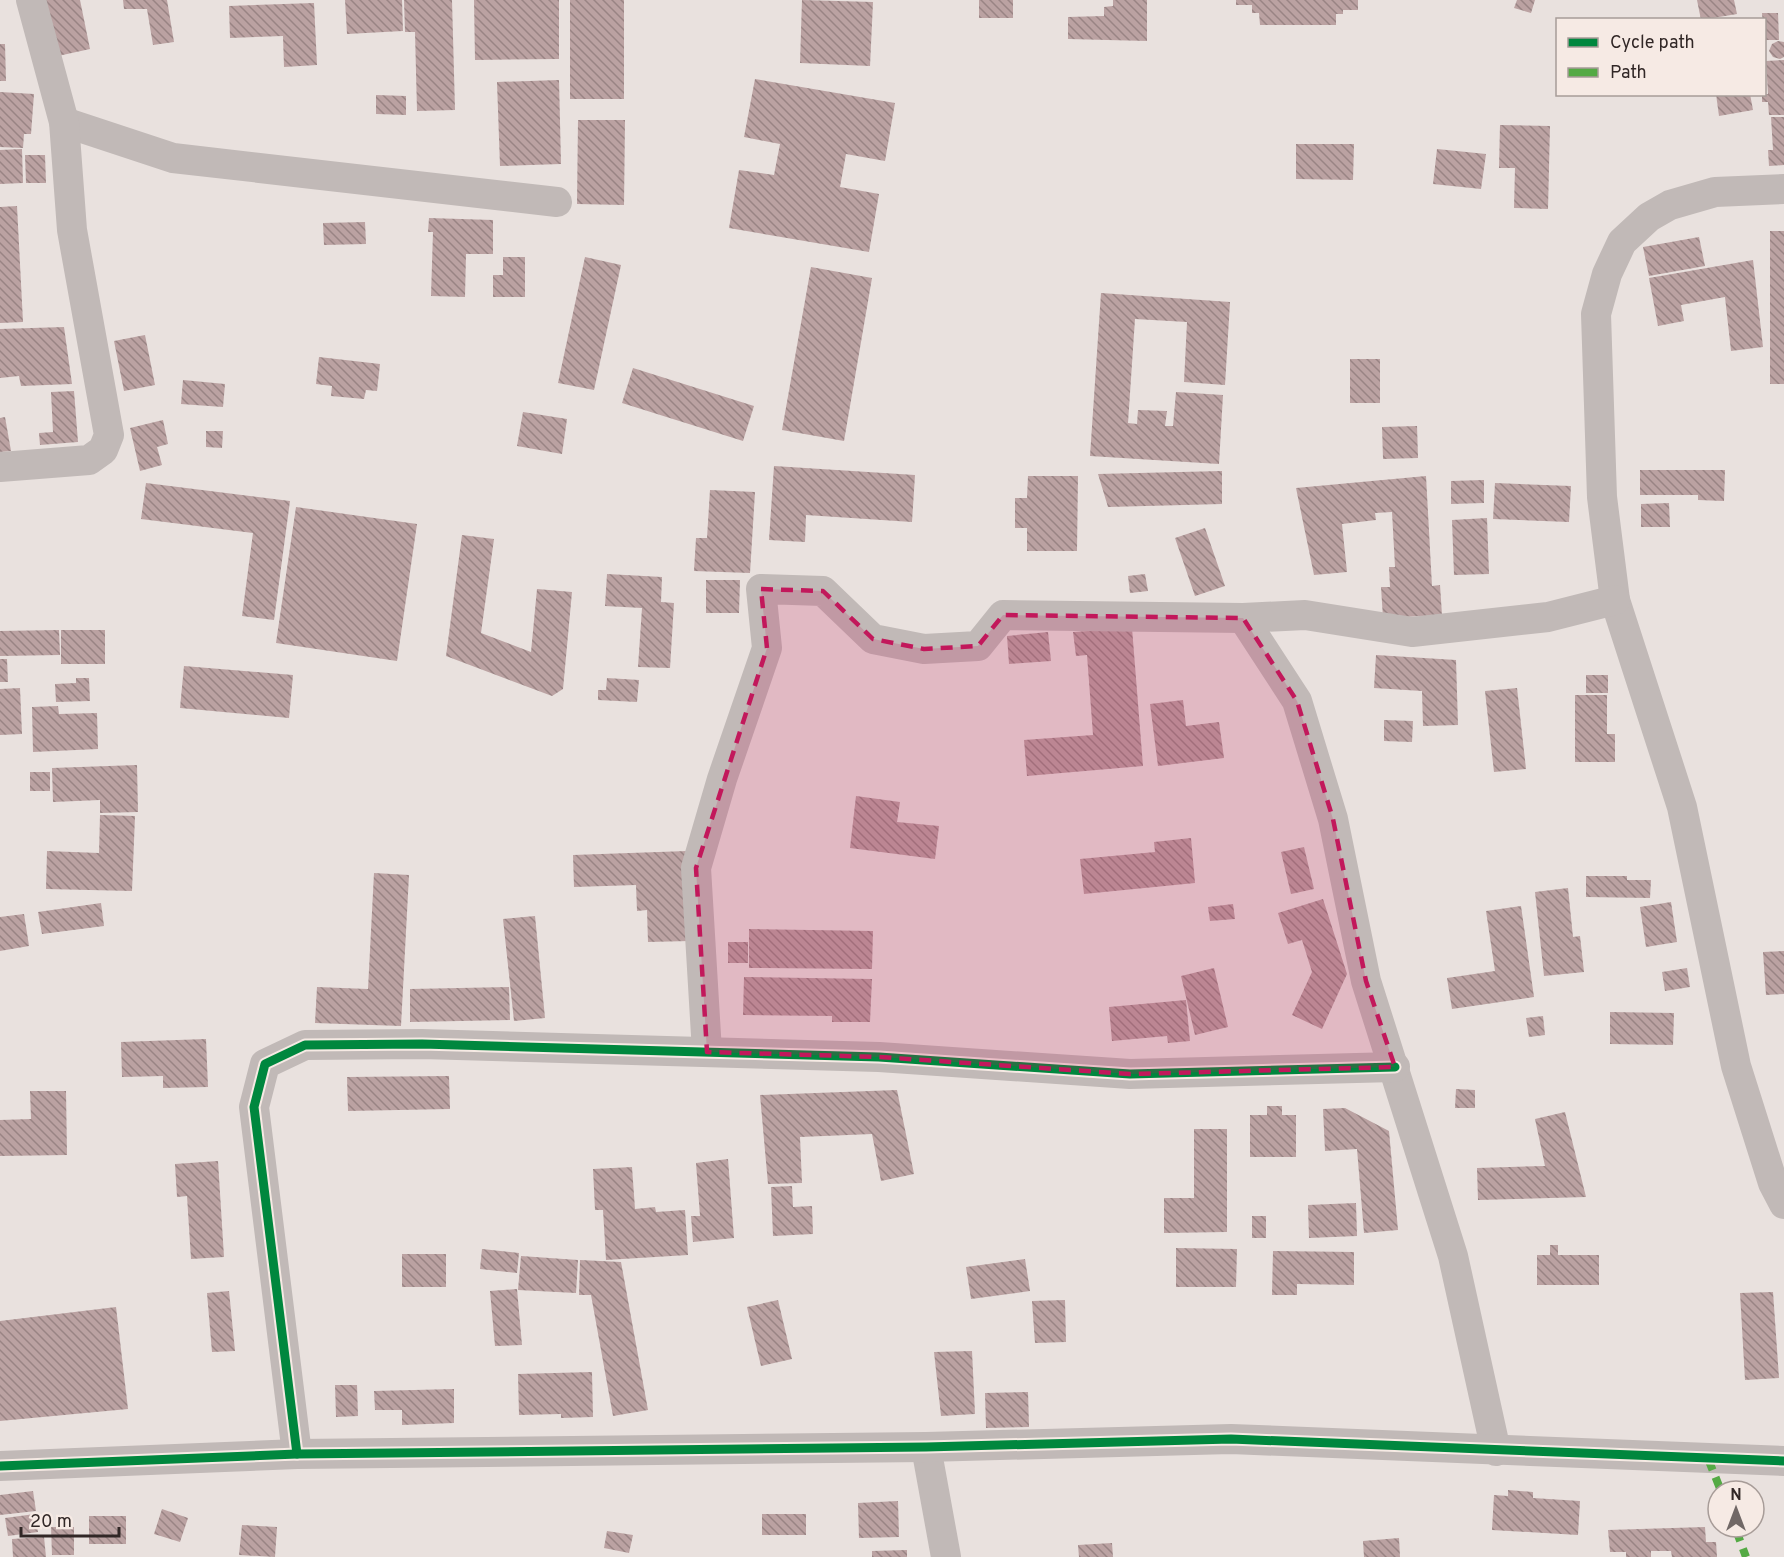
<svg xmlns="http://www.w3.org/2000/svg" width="1784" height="1557" font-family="Overpass,sans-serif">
<defs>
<pattern id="building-back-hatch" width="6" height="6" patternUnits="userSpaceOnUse" patternTransform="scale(1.5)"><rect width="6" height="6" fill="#bba2a2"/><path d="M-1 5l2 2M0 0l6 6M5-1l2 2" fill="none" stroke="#998484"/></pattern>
</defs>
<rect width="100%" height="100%" fill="#e9e1de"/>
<g fill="url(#building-back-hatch)">
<polygon points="45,0 80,0 90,49 58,56"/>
<polygon points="123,0 167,0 174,42 153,45 147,9 124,9"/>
<polygon points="345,0 402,0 403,31 347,34"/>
<polygon points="404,0 452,0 455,110 417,111 415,32 405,32"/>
<polygon points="474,0 559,0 559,59 475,60"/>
<rect x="570" y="0" width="54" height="99"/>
<polygon points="802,0 873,2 870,66 800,63"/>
<rect x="979" y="0" width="34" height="18"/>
<polygon points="1113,0 1147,0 1147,41 1068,39 1068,17 1104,16 1104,7 1113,6"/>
<polygon points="1236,0 1358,0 1358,10 1343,10 1343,14 1336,14 1336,25 1260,25 1259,13 1252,13 1252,5 1236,5"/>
<polygon points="1517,0 1535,0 1531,13 1514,8"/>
<polygon points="1697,0 1734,0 1737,14 1701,20"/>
<polygon points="314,3 317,65 284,67 283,36 230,38 229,6"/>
<polygon points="1762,13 1778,13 1779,40 1764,40"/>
<polygon points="1778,41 1784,42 1784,57 1780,59 1773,57 1769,51 1772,44"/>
<polygon points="0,44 5,44 6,81 0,81"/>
<polygon points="1784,60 1784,115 1769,115 1768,102 1762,102 1762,94 1768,94 1766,61"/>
<polygon points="755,79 895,103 885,161 846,154 840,187 879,194 869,252 729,228 739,170 774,175 780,144 744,137"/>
<polygon points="559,80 561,164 500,166 497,82"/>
<polygon points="0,92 34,94 31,134 24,134 23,148 0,147"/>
<polygon points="1716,94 1750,94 1753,110 1719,116"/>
<polygon points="376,95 406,96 406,115 376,114"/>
<polygon points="1771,117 1784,117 1784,165 1769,166 1768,150 1773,150"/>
<polygon points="578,120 625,120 624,205 577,204"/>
<polygon points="1500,125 1550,126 1548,209 1514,208 1515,168 1499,168"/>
<polygon points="1296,144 1354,144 1353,180 1296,179"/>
<polygon points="22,149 23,183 0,184 0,150"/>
<polygon points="1437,149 1486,154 1481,189 1433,184"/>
<polygon points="25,155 45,155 46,183 26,183"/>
<polygon points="17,206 23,322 0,323 0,207"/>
<polygon points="429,218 493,220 493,254 466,254 465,297 431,296 433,232 428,232"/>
<polygon points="365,222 366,244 324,245 323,223"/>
<rect x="1770" y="231" width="14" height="153"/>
<polygon points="1699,237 1705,266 1649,276 1643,247"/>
<polygon points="503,257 525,257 525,297 493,297 493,275 503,275"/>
<polygon points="585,257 621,265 594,390 558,383"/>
<polygon points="1753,260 1763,347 1731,351 1725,297 1681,305 1684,321 1658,326 1649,278"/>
<polygon points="811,267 872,278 844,441 782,430"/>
<polygon points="1101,293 1230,302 1225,385 1184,382 1187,322 1135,319 1128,423 1137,424 1138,410 1167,411 1165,426 1173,426 1176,392 1223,395 1219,464 1090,456"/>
<polygon points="64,327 72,384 21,386 19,376 0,378 0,329"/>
<polygon points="145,335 155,385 124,391 114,341"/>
<polygon points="319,357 380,364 377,391 366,390 364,399 331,396 332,386 316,384"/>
<rect x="1350" y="359" width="30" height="44"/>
<polygon points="633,368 754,406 743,441 622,403"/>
<polygon points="183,380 225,384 223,407 181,404"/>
<polygon points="74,391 78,442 40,445 39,433 53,432 51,392"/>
<polygon points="523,412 567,419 562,454 517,446"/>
<polygon points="5,417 11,451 0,452 0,418"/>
<polygon points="163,420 168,444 157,447 162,465 140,471 130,428"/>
<polygon points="1417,426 1418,458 1383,459 1382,427"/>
<polygon points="206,431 223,431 222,448 206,447"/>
<polygon points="774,466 915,475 912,522 806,515 805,542 769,540"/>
<polygon points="1640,470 1725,470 1724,501 1698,500 1698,495 1640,495"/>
<polygon points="1222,471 1222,504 1108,507 1098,474"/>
<polygon points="1028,476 1078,476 1077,551 1027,551 1027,528 1015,528 1015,498 1027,498"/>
<polygon points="1426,476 1432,586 1440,585 1442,615 1383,618 1381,587 1390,587 1389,567 1395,567 1392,512 1375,513 1376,520 1342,524 1347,572 1314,575 1296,488"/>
<polygon points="1484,480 1484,503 1451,504 1451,481"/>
<polygon points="146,483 290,501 274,620 242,616 253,533 141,519"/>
<polygon points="1495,483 1571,486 1569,522 1493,519"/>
<polygon points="710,490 755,492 750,573 694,571 696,538 707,538"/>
<polygon points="1669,503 1670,527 1641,527 1641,504"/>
<polygon points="296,507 417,524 397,661 276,643"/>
<polygon points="1487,518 1489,574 1454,575 1452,520"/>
<polygon points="1205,528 1225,586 1195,596 1175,538"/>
<polygon points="462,535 494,539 481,633 531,652 537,589 572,592 563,689 552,696 446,656"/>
<polygon points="607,574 662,577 661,602 674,603 670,668 638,667 642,608 605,606"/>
<polygon points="1145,574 1148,591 1130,593 1128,576"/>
<polygon points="706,580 740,580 739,613 706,613"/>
<polygon points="1132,628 1143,766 1027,776 1024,740 1093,735 1087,655 1076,656 1073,632"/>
<polygon points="59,630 60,655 0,656 0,631"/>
<rect x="61" y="630" width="44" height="34"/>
<polygon points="1048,632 1051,661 1009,664 1007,636"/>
<polygon points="1376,655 1456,660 1458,725 1423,726 1422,691 1374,688"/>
<polygon points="0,659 7,659 8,682 0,682"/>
<polygon points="184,666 293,675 289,718 180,708"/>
<rect x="1586" y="675" width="22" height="18"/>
<polygon points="76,678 89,678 90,701 56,702 55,684 76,683"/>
<polygon points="607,678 639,680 637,702 598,700 598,690 606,690"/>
<polygon points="20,688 22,734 0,735 0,689"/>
<polygon points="1517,688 1526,769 1494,772 1485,691"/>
<polygon points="1575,695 1607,695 1607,734 1615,734 1615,762 1575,762"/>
<polygon points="1183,700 1186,726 1219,722 1224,758 1158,766 1150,704"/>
<polygon points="58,706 59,714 97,713 98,749 33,752 32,707"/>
<polygon points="1384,720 1413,721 1412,742 1384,741"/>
<polygon points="137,765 138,812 100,813 100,800 53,802 52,768"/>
<rect x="30" y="772" width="20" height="19"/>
<polygon points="856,796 900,802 897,822 939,826 935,859 850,848"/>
<polygon points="100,815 135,816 132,891 46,889 47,851 99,853"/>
<polygon points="1191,838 1195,883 1084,894 1080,859 1155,852 1154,842"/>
<polygon points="1304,847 1314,889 1291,894 1281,852"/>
<polygon points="687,851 690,941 648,942 647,910 637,911 636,885 574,887 573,855"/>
<polygon points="374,873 409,875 401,1026 315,1023 317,987 368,989"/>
<polygon points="1586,876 1627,876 1627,880 1651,880 1650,898 1586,897"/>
<polygon points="1568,888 1573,937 1580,936 1584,972 1544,976 1535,892"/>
<polygon points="1323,899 1347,974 1322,1029 1292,1015 1312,972 1302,940 1288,944 1278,913"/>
<polygon points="1671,902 1677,942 1646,947 1640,907"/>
<polygon points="101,903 104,926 42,934 38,912"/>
<polygon points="1233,904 1235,919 1210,921 1208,907"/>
<polygon points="1521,906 1534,997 1452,1009 1447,978 1495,971 1486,911"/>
<polygon points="24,914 29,946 0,951 0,917"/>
<polygon points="535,916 545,1018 514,1021 503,919"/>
<polygon points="749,929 873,931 872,969 749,968"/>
<rect x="728" y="942" width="20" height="21"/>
<polygon points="1784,951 1784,994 1766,995 1763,952"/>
<polygon points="1214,968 1228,1027 1195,1035 1181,976"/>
<polygon points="1687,968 1690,987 1665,991 1662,972"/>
<polygon points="744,977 872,979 870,1022 832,1022 832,1016 743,1015"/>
<polygon points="509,987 510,1020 410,1022 410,989"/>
<polygon points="1186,1000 1190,1041 1168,1043 1167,1036 1112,1041 1109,1007"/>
<polygon points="1610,1012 1674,1013 1673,1045 1610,1044"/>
<polygon points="1543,1016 1545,1035 1529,1037 1526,1018"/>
<polygon points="206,1039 208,1087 163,1088 163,1076 122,1077 121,1042"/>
<polygon points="449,1076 450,1109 348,1111 347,1077"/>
<polygon points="1456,1089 1475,1090 1475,1108 1455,1108"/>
<polygon points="897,1090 914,1174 881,1181 872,1134 800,1137 802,1183 768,1184 760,1095"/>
<polygon points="30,1091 66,1091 67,1155 0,1156 0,1120 31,1119"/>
<polygon points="1267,1106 1282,1106 1282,1115 1296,1115 1296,1157 1250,1157 1250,1115 1267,1115"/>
<polygon points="1345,1108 1389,1131 1398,1230 1364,1233 1357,1149 1325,1151 1323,1109"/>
<polygon points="1565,1112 1586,1197 1478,1200 1477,1168 1545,1166 1535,1119"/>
<polygon points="1194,1129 1227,1129 1227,1232 1164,1233 1164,1198 1194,1198"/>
<polygon points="728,1159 734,1238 693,1242 691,1216 700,1216 696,1163"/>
<polygon points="218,1161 224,1257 191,1259 187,1196 177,1197 175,1164"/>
<polygon points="632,1167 635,1209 655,1207 656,1212 685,1210 688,1255 606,1260 603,1210 595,1210 593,1169"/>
<polygon points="792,1186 793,1207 812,1206 813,1234 773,1236 771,1187"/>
<polygon points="1356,1203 1357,1236 1309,1238 1308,1205"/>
<rect x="1252" y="1216" width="14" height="22"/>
<polygon points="1550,1245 1558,1245 1558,1255 1599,1255 1599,1285 1537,1285 1537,1255 1550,1255"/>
<polygon points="1176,1248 1237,1249 1236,1287 1176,1287"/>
<polygon points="482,1249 519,1253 517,1273 480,1269"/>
<polygon points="1273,1251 1354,1252 1354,1285 1297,1284 1297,1295 1272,1295"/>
<rect x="402" y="1254" width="44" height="33"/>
<polygon points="521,1256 578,1260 576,1293 518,1290"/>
<polygon points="1025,1259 1030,1291 971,1299 966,1267"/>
<polygon points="580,1260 621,1262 648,1410 613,1416 591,1295 579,1295"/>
<polygon points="517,1289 522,1345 495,1346 490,1291"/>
<polygon points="229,1291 235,1351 212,1352 207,1293"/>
<polygon points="1773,1292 1779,1378 1745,1380 1740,1293"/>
<polygon points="778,1300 792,1359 761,1366 747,1307"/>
<polygon points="1065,1300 1066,1342 1035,1343 1032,1301"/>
<polygon points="116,1307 128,1409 0,1421 0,1321"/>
<polygon points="972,1351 975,1414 941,1416 934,1352"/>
<polygon points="592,1372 593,1417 561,1418 561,1414 519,1415 518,1374"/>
<polygon points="335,1385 357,1385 358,1416 336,1417"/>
<polygon points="454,1389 454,1423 402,1425 402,1410 375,1410 374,1391"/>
<polygon points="1028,1392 1029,1427 986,1428 985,1393"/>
<polygon points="1508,1490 1533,1492 1533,1498 1580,1501 1578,1535 1492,1530 1494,1495 1508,1496"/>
<polygon points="33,1491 36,1511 0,1515 0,1495"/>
<polygon points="898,1501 899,1537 859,1538 858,1503"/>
<polygon points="162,1509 188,1518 180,1542 154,1534"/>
<polygon points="35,1514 38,1532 8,1536 5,1518"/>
<rect x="762" y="1514" width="44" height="21"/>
<rect x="89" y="1516" width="37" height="28"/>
<polygon points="242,1525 277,1527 275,1557 239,1555"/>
<polygon points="51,1527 74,1527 74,1555 52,1555"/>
<polygon points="1705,1527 1706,1542 1716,1542 1717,1557 1672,1557 1671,1551 1651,1551 1651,1557 1626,1557 1626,1552 1610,1552 1608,1530"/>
<polygon points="607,1531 633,1535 629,1553 604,1548"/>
<polygon points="44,1537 46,1557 13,1557 12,1539"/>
<polygon points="1399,1538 1400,1557 1364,1557 1363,1541"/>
<polygon points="1112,1543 1113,1557 1079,1557 1078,1545"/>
<polygon points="907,1550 907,1557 872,1557 872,1551"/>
</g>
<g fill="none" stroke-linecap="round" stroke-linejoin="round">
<g stroke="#c1b9b7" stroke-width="30">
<polyline points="64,122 173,158 557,202"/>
<polyline points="1784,189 1715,192 1670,205 1649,217 1622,242 1607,274 1596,314 1602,497 1615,600 1682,807 1736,1066 1773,1183 1784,1204"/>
<polyline points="0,467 89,460 103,450 109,435 72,230 64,122 31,0"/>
<polyline points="1243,618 1297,701 1333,819 1366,981 1453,1256 1496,1451"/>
<polyline points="707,1052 696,868 722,779 767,648 761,589 823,591 873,639 924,649 978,646 1003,615 1243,618 1305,615 1412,632 1548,617 1615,600"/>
<polyline points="926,1447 946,1557"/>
<polyline points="297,1454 254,1107 265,1064 305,1045 422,1044 879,1057 1130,1074 1395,1067"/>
<polyline points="0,1466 297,1454 926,1447 1231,1439 1784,1461"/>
</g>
<g stroke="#54aa44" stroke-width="8" stroke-dasharray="15 8" stroke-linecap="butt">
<polyline points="1707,1456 1721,1491"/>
<polyline points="1735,1527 1746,1557"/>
</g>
<defs>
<g id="cycleway">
<polyline points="297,1454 254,1107 265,1064 305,1045 422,1044 879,1057 1130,1074 1395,1067"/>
<polyline points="0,1466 297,1454 926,1447 1231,1439 1784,1461"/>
</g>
</defs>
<use href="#cycleway" stroke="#f6eae4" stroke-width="13"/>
<use href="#cycleway" stroke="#00873e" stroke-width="9"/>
</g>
<path fill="#c2185b" fill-opacity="0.2" stroke="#c2185b" stroke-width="4.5" stroke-dasharray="12 8" stroke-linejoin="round" d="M761,589L823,591L873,639L924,649L978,646L1003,615L1243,618L1297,701L1333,819L1366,981L1395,1067L1130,1074L879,1057L707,1052L696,868L767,648Z"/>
<rect x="1556" y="18" width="210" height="78" fill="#f6eae4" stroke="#a79c98" stroke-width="1.5"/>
<rect x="1568" y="38" width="30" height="9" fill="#00873e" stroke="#a79c98" stroke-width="1.5"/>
<text x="1610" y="48" font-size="18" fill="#312726">Cycle path</text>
<rect x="1568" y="68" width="30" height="9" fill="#54aa44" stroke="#a79c98" stroke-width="1.5"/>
<text x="1610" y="78" font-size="18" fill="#312726">Path</text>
<g transform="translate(1736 1509)"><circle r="28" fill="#f6eae4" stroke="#a79c98" stroke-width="1.5"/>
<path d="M0-4.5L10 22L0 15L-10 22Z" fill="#716866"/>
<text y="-9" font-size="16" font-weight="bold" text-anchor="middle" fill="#312726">N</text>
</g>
<path d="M21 1527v9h98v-9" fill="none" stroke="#312726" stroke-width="3"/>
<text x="30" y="1527" font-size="18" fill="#312726" stroke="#f6eae4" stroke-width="4.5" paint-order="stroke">20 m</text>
</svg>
